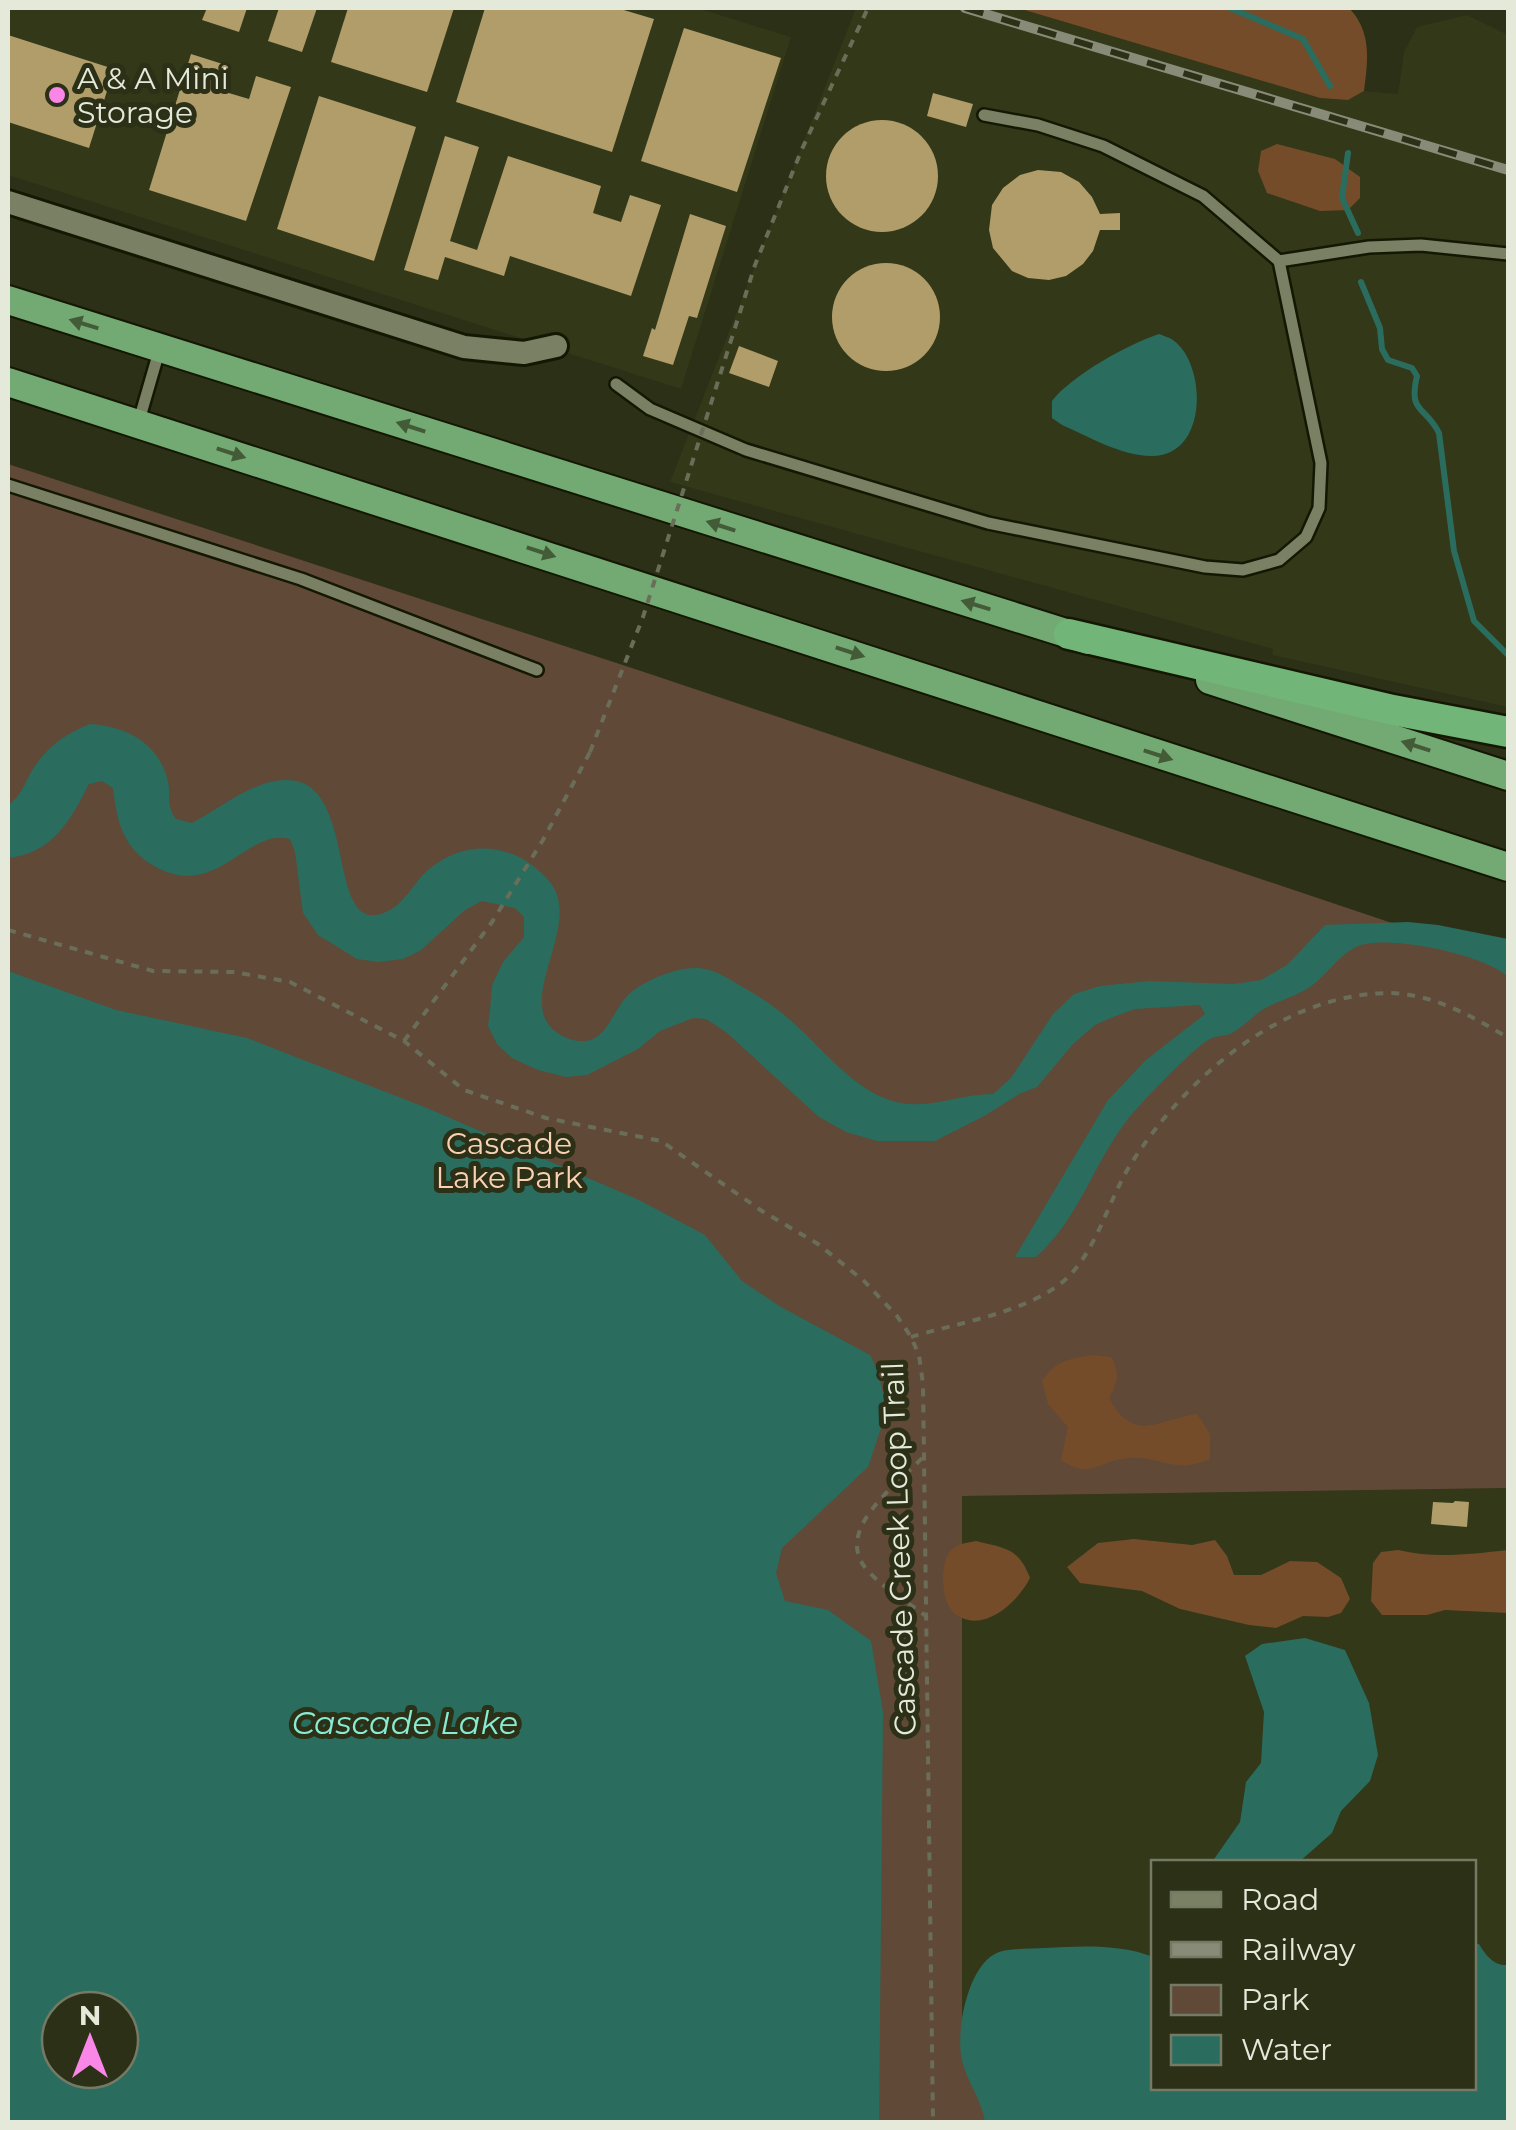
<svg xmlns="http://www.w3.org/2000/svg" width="1516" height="2130" font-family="Montserrat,sans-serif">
<rect width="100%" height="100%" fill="#2b3017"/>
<g fill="#323818">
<polygon points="8,8 697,8 791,37 681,389 8,175"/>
<polygon points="856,8 1018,8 1320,98 1348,100 1364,91 1398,94 1404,52 1417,27 1467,15 1506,34 1508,27 1508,707 1272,655 1273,649 670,482"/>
<polygon points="1508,1488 1508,2016 1474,2017 1474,1862 1154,1862 1153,2023 962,2026 962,1496"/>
</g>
<path fill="#604936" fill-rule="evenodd" d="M8,464L644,672L1508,962V1488L962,1496V2026L1142,2122H8ZM60,2010H120V2070H60Z"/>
<g fill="#744c2a">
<path d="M1018,8H1349C1372,32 1368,60 1364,91L1348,100L1320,98Z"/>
<polygon points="1277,144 1335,159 1360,177 1360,198 1348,210 1320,211 1267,193 1258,171 1261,151"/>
<path d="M1093,1355L1111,1357C1120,1373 1118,1383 1109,1398C1134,1445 1159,1419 1197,1414L1210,1434V1459C1173,1475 1162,1456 1130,1458C1100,1459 1092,1481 1061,1460L1068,1427L1048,1404L1042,1381C1056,1360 1069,1359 1093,1355Z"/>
<polygon points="1134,1539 1192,1545 1215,1540 1227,1556 1234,1575 1261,1575 1290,1561 1317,1562 1341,1578 1350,1599 1341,1613 1328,1617 1303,1616 1276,1628 1249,1625 1180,1609 1142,1591 1080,1583 1067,1567 1098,1543"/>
<path d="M976,1541C1005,1548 1019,1548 1030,1578C1018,1602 983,1635 955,1614C941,1603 940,1569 948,1554C954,1544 966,1543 976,1541Z"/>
<path d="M1398,1550C1436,1559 1470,1554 1508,1550V1613L1445,1610L1427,1615H1382L1371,1601L1373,1563L1381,1552Z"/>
</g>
<g fill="#2a6d5e" fill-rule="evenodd">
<path d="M1159,334C1163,336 1169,337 1173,340C1207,364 1209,457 1151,456C1121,456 1088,436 1062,425L1052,418V401C1071,376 1128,344 1159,334Z"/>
<path d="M90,724C127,727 158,742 168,781C171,797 166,805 176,819L192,823C221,808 253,780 287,780C360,780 324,940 386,912C405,904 413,883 428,870C467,837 517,843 549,881C588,926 502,1011 567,1038C605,1053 610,1013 628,995C644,980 683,964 705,969C717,971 729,979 739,985C757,995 774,1006 789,1019C822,1047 853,1091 896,1102C929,1110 960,1094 993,1094L1011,1078L1053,1014L1074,994L1100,986L1150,981L1234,984L1261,980L1287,965L1325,925L1408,922L1438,925L1508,939V977C1486,955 1385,933 1356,947C1339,955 1326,976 1310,987C1295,997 1277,1001 1262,1010C1252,1017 1243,1027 1232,1033C1225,1037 1217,1035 1210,1039C1195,1046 1140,1104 1128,1119C1092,1165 1080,1218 1036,1257H1015L1108,1100L1146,1060L1205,1014L1200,1005L1135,1009L1113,1017L1095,1025L1073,1044L1037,1087L1019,1094L986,1115L935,1141H877L846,1132L819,1117L726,1032L706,1019L693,1018L660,1031L638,1049L587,1075L566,1077L538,1070L512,1058L497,1044L488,1026L490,1010L492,985L503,962L524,937V917L515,908L482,901L465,910L420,951L403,959L378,962L357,959L318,935L303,913L295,852L290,839C246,827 217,902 154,866C123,848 117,822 113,788L102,781L89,784C70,821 53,853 8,858V805C19,798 24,786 30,774C44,749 64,734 90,724Z"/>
<path d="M8,971L116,1010L247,1038L427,1108L639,1200L705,1235L742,1281L781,1307L870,1355L878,1372L884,1398L881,1428L868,1467L782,1548L776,1573L785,1601L828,1610L871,1641L883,1712L879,2122H8ZM60,2010H120V2070H60Z"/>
<polygon points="1305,1638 1345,1650 1369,1703 1378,1755 1370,1781 1341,1811 1332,1833 1299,1862 1212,1862 1240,1822 1246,1782 1261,1763 1264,1712 1245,1656 1262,1644"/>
<path d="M1474,1943L1479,1944C1486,1956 1494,1966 1508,1965V2122H985C982,2101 969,2085 963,2064C954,2036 967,1963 999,1952C1012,1948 1031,1949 1045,1948C1081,1946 1121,1944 1153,1957L1154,2088H1474Z"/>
</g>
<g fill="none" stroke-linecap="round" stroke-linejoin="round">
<g stroke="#2a6d5e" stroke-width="6">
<polyline points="1230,8 1303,39 1330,86"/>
<polyline points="1348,153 1342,198 1358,233"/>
<path d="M1361,282L1380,328L1382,349L1388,360L1412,368L1417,376C1408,414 1425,405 1439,433L1454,551L1474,621L1508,655"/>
</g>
</g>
<g fill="#b19d6a">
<polygon points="207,8 247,8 239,32 202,20"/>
<polygon points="279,8 317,8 302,52 268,41"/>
<polygon points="348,8 454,8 427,92 331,62"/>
<polygon points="485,8 617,8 654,19 612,152 456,102"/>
<polygon points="684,28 781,58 737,192 641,161"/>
<polygon points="8,35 114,69 89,148 8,122"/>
<polygon points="191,54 229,66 222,91 249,99 256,76 291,87 246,221 149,190"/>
<polygon points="933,93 973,104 966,127 927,116"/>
<polygon points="319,96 416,127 374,261 277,229"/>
<circle cx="882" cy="176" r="56"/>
<polygon points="445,136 479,147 450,241 477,250 508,156 601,186 593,213 621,222 630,195 661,205 631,296 510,256 504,276 445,257 438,280 404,270"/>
<polygon points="1038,170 1061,172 1079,182 1092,197 1100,214 1120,213 1120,230 1100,230 1093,251 1083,264 1066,276 1049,280 1028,278 1012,271 993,248 989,230 992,205 1003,188 1020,175"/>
<polygon points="690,214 726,226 697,318 689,316 673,365 643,356 652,328 655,330"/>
<circle cx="886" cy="317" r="54"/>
<polygon points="739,346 778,361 769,387 729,373"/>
<polygon points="1455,1501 1469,1502 1467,1527 1431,1524 1433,1502 1453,1503"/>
</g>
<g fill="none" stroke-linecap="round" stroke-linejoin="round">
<defs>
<g id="service">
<polyline points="1279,261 1369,247 1421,245 1508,254"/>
<polyline points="616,384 650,409 746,450 988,523 1205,567 1243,570 1279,560 1306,537 1319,508 1321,463 1279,261 1203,196 1103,146 1038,125 984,115"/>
<polyline points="138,424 160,348"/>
<polyline points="8,485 301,579 537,670"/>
</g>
<polyline id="minor" points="8,202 464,347 524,353 556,346"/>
<g id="trunk">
<polyline points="8,300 1088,640"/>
<polyline points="8,382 1508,867"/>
<polyline points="1210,680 1508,776"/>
</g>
<polyline id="motorway" points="1069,634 1393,710 1508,732"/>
</defs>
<use href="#service" stroke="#141802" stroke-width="16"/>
<use href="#minor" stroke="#141802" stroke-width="28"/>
<use href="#trunk" stroke="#141802" stroke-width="32"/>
<use href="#motorway" stroke="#141802" stroke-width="35"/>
<g stroke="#6a6e59" stroke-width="4" stroke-dasharray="8 8" stroke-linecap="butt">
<polyline points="8,930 153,971 234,972 290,982 404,1041 464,1090 546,1118 661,1141 762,1211 818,1244 864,1281 897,1316 911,1337 919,1355 923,1384 933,2122"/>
<polyline points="404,1041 492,922 543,840 590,752"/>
<path d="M911,1337C957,1323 1030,1312 1066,1279C1096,1251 1108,1202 1129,1167C1183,1080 1280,994 1389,993C1430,993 1475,1017 1508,1038"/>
<path d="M922,1458C896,1486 830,1532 869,1572C885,1589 907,1602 926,1616"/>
</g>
<use href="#service" stroke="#7a8064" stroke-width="11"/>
<use href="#minor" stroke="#7a8064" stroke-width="22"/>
<use href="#trunk" stroke="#73aa74" stroke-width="28"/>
<use href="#motorway" stroke="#71b578" stroke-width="30"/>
<defs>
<polyline id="rail" points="965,8 1508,170"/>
</defs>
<use href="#rail" stroke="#878b77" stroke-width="10"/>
<use href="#rail" stroke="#2b3017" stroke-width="6" stroke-dasharray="19" stroke-linecap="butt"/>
<polyline stroke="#6a6e59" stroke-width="4" stroke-dasharray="8 8" stroke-linecap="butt" points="590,752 643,617 755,265 802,149 868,8"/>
</g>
<defs><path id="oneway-solid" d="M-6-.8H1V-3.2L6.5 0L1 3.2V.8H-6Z" transform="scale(2.5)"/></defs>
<g fill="#445b38">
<use href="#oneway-solid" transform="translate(84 324) rotate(-163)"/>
<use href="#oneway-solid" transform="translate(411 427) rotate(-162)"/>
<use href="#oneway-solid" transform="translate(231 453) rotate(18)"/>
<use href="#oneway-solid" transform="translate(721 526) rotate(-162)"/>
<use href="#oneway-solid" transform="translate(541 552) rotate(18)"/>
<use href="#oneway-solid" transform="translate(976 605) rotate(-163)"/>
<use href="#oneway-solid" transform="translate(850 652) rotate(18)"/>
<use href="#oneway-solid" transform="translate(1416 746) rotate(-162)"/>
<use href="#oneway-solid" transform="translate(1158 755) rotate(18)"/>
</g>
<circle fill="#fa87e8" stroke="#2b3017" stroke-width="4" cx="57" cy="95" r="10"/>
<g text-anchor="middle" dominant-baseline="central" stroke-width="10" stroke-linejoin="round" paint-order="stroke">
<g font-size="30" fill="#e5e9da" stroke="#2b3017" text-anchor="start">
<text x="77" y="78">A &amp; A Mini<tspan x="77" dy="34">Storage</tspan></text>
</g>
<g font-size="30" fill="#fad2b3" stroke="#2b3017">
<text x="509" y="1143">Cascade<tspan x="509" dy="34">Lake Park</tspan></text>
</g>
<g font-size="30" fill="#e5e9da" stroke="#2b3017">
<text transform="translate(899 1549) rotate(-92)">Cascade Creek Loop Trail</text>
</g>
<g font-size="32" font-style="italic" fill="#87ecd3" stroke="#2b3017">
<text x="405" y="1722">Cascade Lake</text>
</g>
</g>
<rect width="1516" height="2130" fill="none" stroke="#e5e9da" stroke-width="20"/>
<rect x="1151" y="1860" width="325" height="230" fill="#2b3017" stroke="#757a65" stroke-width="2.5"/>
<rect x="1171" y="1892" width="50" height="15" fill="#7a8064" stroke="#757a65" stroke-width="2.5"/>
<text x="1241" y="1910" font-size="30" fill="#e5e9da">Road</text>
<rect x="1171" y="1942" width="50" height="15" fill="#878b77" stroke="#757a65" stroke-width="2.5"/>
<text x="1241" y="1960" font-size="30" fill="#e5e9da">Railway</text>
<rect x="1171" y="1985" width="50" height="30" fill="#604936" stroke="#757a65" stroke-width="2.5"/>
<text x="1241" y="2010" font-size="30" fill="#e5e9da">Park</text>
<rect x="1171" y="2035" width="50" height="30" fill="#2a6d5e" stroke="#757a65" stroke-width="2.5"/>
<text x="1241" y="2060" font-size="30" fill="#e5e9da">Water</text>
<g transform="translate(90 2040)"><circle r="48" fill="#2b3017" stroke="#757a65" stroke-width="2.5"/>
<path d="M0-8L18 38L0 25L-18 38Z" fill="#fa87e8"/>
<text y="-15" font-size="28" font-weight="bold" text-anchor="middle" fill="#e5e9da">N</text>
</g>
</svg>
